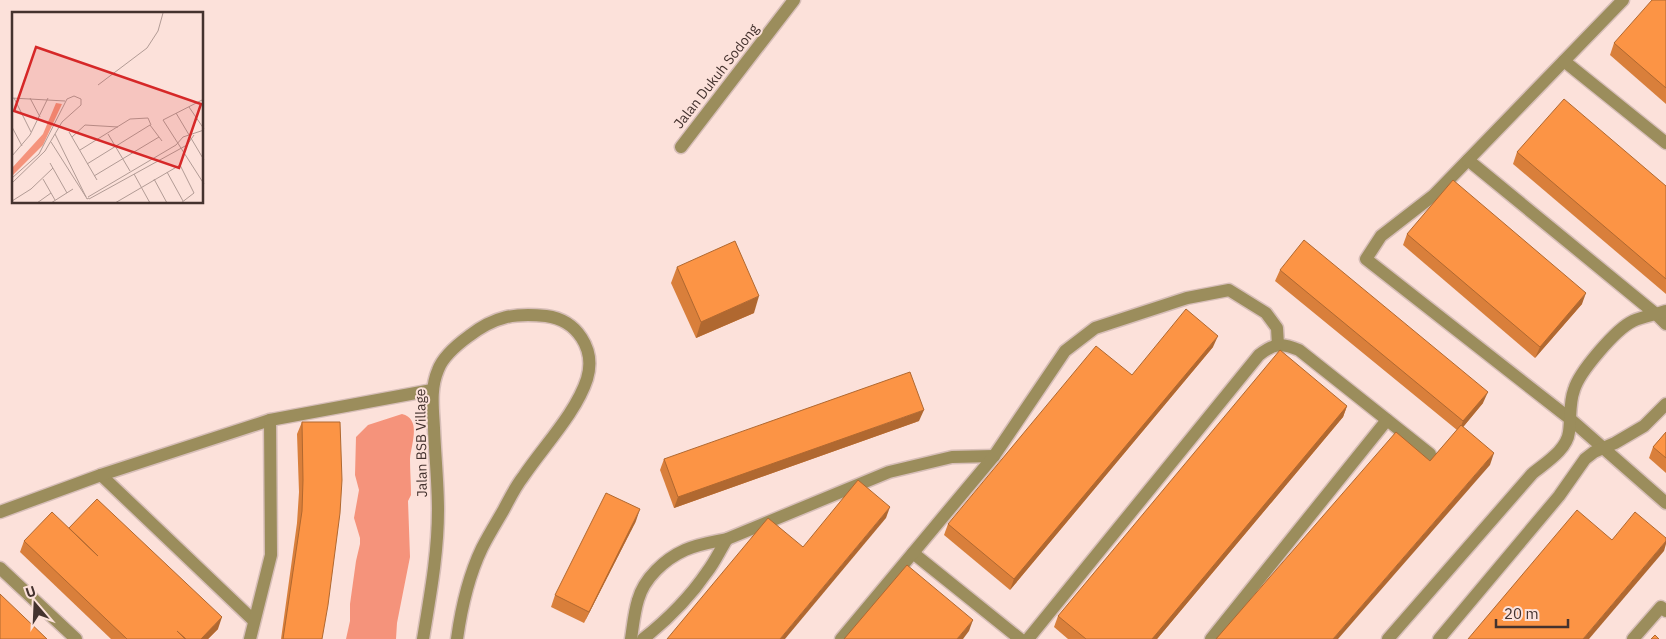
<svg xmlns="http://www.w3.org/2000/svg" width="1666" height="639" font-family="'IBM Plex Sans',sans-serif">
<rect width="100%" height="100%" fill="#fce1da"/>
<path fill="#f5937b" d="M402,414C422,419 411,444 410,459C410,471 411,483 411,495L408,501L410,557L397,623L396,639H346L350,621V604L356,561L360,544V538L354,518L359,490L355,475L356,437L368,425Z"/>
<g fill="none" stroke-linecap="round" stroke-linejoin="round">
<defs>
<g id="minor">
<polyline points="1623,0 1434,195 1381,236 1366,259 1569,418 1666,503"/>
<polyline points="1564,61 1666,143"/>
<polyline points="681,147 794,0"/>
<polyline points="1468,160 1657,315 1666,324"/>
<polyline points="101,475 253,620"/>
<polyline points="0,512 101,475 270,420 432,390"/>
<polyline points="913,553 1020,639"/>
<polyline points="0,568 76,639"/>
<polyline points="250,639 271,555 270,420"/>
<path d="M423,639C430,596 438,554 438,510C438,483 435,455 434,428C433,408 430,389 438,370C443,356 458,344 469,336C495,316 514,313 546,316C577,320 596,349 587,379C576,413 543,447 523,477C515,487 509,500 503,511C496,523 488,536 482,548C469,575 461,610 457,639"/>
<path d="M631,639C633,626 634,613 638,600C644,578 665,559 685,550C698,544 713,542 727,539L889,472L952,457L994,456"/>
<path d="M643,639C667,620 690,597 707,572C715,562 720,550 727,539"/>
<polyline points="841,639 994,456 1065,351 1095,328 1187,298 1229,290 1266,313 1277,328 1278,345"/>
<path d="M1028,639L1259,355C1274,343 1282,343 1299,350L1430,454"/>
<polyline points="1211,639 1387,420"/>
<path d="M1388,639L1532,474C1545,463 1567,450 1569,432C1571,418 1569,403 1574,390C1579,372 1616,329 1633,321C1644,316 1655,315 1666,311"/>
<polyline points="1439,639 1559,496 1585,459 1594,452 1615,443 1644,426 1666,404"/>
<polyline points="1633,639 1661,607 1666,611"/>
</g>
</defs>
<use href="#minor" stroke="#d7beb8" stroke-width="15"/>
<use href="#minor" stroke="#9b8d5c" stroke-width="12"/>
</g>
<g fill="#d97f3b">
<polygon points="1666,0 1666,104 1610,55 1614,43"/>
<polygon points="1517,152 1666,186 1666,294 1513,164"/>
<polygon points="1407,234 1582,304 1535,358 1403,245"/>
<polygon points="677,267 754,313 696,338 671,283"/>
<polygon points="1280,270 1483,403 1463,427 1490,465 1430,461 1457,430 1275,281"/>
<polygon points="1213,347 1010,590 944,535 948,524 1132,375"/>
<polygon points="1347,406 1343,417 1157,639 1068,639 1054,627 1058,616"/>
<polygon points="919,421 674,508 660,470 664,459"/>
<polygon points="302,422 322,639 281,639 297,523 299,492 297,434"/>
<polygon points="1666,432 1666,473 1649,458 1653,447"/>
<polygon points="636,521 584,623 551,607 555,595"/>
<polygon points="69,528 218,629 208,639 111,639 20,552 24,541"/>
</g>
<g fill="#b06830">
<polygon points="1586,293 1582,304 1535,358 1540,347"/>
<polygon points="759,296 754,313 696,338 701,322"/>
<polygon points="1218,336 1213,347 1010,590 1014,579"/>
<polygon points="1488,392 1483,403 1459,432 1463,421"/>
<polygon points="1347,406 1343,417 1157,639 1152,639"/>
<polygon points="924,410 919,421 674,508 678,497"/>
<polygon points="1494,453 1490,465 1338,639 1333,639"/>
<polygon points="890,507 886,518 785,639 780,639"/>
<polygon points="640,509 636,521 584,623 589,612"/>
<polygon points="1666,541 1666,544 1664,551 1589,639 1583,639"/>
<polygon points="222,617 218,629 208,639 201,639"/>
<polygon points="973,620 969,631 963,639 957,639"/>
</g>
<g fill="#fc9445" stroke="#b06830">
<polygon points="1652,0 1666,0 1666,88 1614,43"/>
<polygon points="1564,99 1666,186 1666,279 1517,152"/>
<polygon points="1453,180 1586,293 1540,347 1407,234"/>
<polygon points="1304,240 1488,392 1463,421 1280,270"/>
<polygon points="735,241 759,296 701,322 677,267"/>
<polygon points="1186,309 1218,336 1014,579 948,524 1096,346 1132,375"/>
<polygon points="1280,350 1347,406 1152,639 1086,639 1058,616"/>
<polygon points="910,372 924,410 678,497 664,459"/>
<polygon points="302,422 340,422 342,480 340,513 328,605 322,639 283,639 302,511 303,480"/>
<polygon points="1461,425 1494,453 1333,639 1216,639 1396,432 1430,461"/>
<polygon points="1666,432 1666,458 1653,447"/>
<polygon points="858,480 890,507 780,639 667,639 768,518 803,547"/>
<polygon points="606,493 640,509 589,612 555,595"/>
<polygon points="97,499 222,617 201,639 186,639 177,631 185,639 127,639 24,541 52,512 98,556 69,528"/>
<polygon points="1577,510 1612,540 1635,512 1666,538 1666,541 1583,639 1468,639"/>
<polygon points="907,565 973,620 957,639 844,639"/>
<polygon points="0,594 47,639 0,639"/>
<polygon points="1655,635 1659,639 1651,639"/>
</g>
<g text-anchor="middle" dominant-baseline="central" stroke-width="4" stroke-linejoin="round" paint-order="stroke">
<g font-size="14" fill="#44322e" stroke="#fce1da">
<text transform="translate(716 76) rotate(-52)">Jalan Dukuh Sodong</text>
<text transform="translate(421 443) rotate(-91)">Jalan BSB Village</text>
</g>
</g>
<g transform="translate(12 12)">
<rect width="191" height="191" fill="#fce1da"/>
<path d="M44,91L50,92L31,133L0,164V156L31,122Z" fill="#f5937b"/>
<path fill="none" stroke="#b29b95" stroke-width="1" d="M86,73L135,36L146,19L151,1M0,86L53,89M2,86L19,120M18,86L28,105M192,87L151,108L192,172M177,95L192,117M164,101L192,148M0,115L10,134M57,120L85,168M43,122L75,187L77,186M96,122L118,159M60,125L73,113L106,115M39,130L74,185M68,138L118,107L136,106L139,113M0,144L18,123L36,86M38,151L55,181M75,152L138,113L150,129M155,160L171,189M122,162L138,191M82,164L147,125M0,166L27,142L55,87L62,84L69,87V93L50,110L33,139L0,171M31,167L43,188M142,167L155,191M76,185L164,133L171,125L192,118M77,187L175,133L182,123M0,189L19,177L41,156M25,191L39,181M39,191L61,177M103,191L168,153L182,181L169,191"/>
<path fill="#d62828" fill-opacity="0.15" stroke="#d62828" stroke-width="2.5" d="M24,35L189,92L167,156L2,99Z"/>
<rect width="191" height="191" fill="none" stroke="#44322e" stroke-width="2.5"/>
</g>
<g transform="translate(35 604) rotate(341)" stroke="#fce1da" stroke-width="4" paint-order="stroke">
<path d="M0-4L9 19L0 12L-9 19Z" fill="#44322e"/>
<text y="-8" font-size="14" font-weight="bold" text-anchor="middle" fill="#44322e">U</text>
</g>
<path d="M1496 619v8h72v-8" fill="none" stroke="#44322e" stroke-width="2.5"/>
<text x="1504" y="619" font-size="15" fill="#44322e" stroke="#fce1da" stroke-width="4" paint-order="stroke">20 m</text>
</svg>
